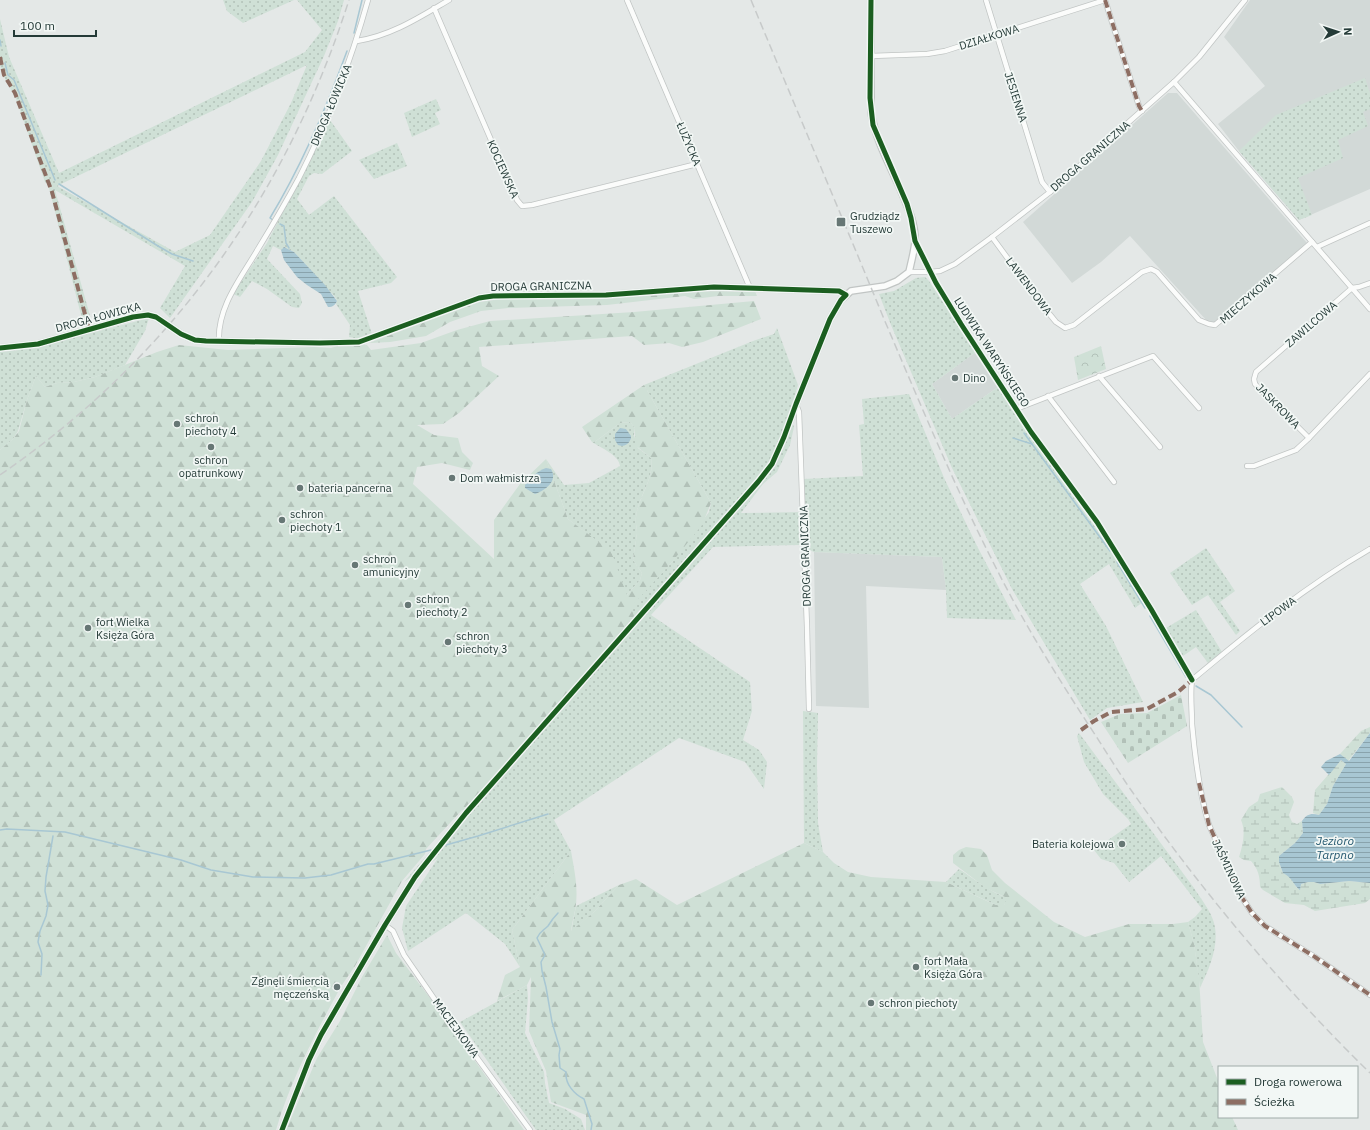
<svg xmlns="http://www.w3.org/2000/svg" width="1370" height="1130" font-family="'IBM Plex Sans',sans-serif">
<defs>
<pattern id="grass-dots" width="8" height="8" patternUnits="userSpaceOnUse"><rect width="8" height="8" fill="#cfe0d6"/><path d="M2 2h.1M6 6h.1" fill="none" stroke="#b2c1b8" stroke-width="1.8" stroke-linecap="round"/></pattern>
<pattern id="forest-firs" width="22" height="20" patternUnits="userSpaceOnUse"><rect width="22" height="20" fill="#cfe0d6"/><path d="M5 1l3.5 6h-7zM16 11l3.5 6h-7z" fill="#b2c1b8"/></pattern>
<pattern id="wetland-marsh" width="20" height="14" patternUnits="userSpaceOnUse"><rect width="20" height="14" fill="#cfe0d6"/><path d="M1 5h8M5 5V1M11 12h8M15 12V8" fill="none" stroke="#b2c1b8"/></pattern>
<pattern id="cemetery-stones" width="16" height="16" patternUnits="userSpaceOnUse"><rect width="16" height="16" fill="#cfe0d6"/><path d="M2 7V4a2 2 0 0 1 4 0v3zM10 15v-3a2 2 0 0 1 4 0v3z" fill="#b2c1b8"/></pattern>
<pattern id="park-crowns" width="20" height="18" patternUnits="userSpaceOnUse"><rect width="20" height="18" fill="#cfe0d6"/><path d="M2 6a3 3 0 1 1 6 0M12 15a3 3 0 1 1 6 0" fill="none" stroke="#b2c1b8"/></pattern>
<pattern id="water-rules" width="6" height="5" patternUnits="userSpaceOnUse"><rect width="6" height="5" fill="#a8c7d3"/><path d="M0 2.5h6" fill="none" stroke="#89a3ac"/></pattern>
</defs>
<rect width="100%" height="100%" fill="#e4e8e7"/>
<g fill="#d2d9d7">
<polygon points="1250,0 1370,0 1370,189 1299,220 1239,151 1218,124 1265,86 1224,37"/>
<polygon points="1168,93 1177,93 1307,243 1215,323 1207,321 1130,236 1101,262 1072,283 1023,222"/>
<polygon points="976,352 998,387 952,419 932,384"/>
<polygon points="814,552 942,557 946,590 866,586 869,708 816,706"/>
</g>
<g fill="url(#grass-dots)" fill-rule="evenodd">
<polygon points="223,0 294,0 243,23 227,11"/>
<path d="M297,0H344L338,21L324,56L278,155L252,202L170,318L160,308L185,266L55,190L92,323H83L48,184L45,182L16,99L2,73L0,65V19L9,57L59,173L305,52L322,30ZM307,65L291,103L261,161L210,235L175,252L57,186Z"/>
<polygon points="1365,78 1370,93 1370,109 1363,112 1368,126 1338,140 1343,158 1298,178 1312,215 1299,220 1239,151 1276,115"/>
<polygon points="436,99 441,110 435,113 440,124 412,137 404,113"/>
<polygon points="330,120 352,151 322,174 314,173 309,176 297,199 309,215 334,196 397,277 391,283 358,291 372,334 360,339 349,337 350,325 336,304 337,301 335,297 294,252 284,247 281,250 273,246 267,259 300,294 302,303 299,308 292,307 267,289 252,281 240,297 233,294 267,243"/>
<polygon points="397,143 407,166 374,179 359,160"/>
<polygon points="925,277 929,281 976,352 932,384 952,419 998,387 1064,484 1103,538 1143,602 1135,608 1109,564 1080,584 1106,626 1143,702 1107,708 1090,720 1012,589 952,468 891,325 879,294 894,291 916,278"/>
<polygon points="149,318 145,331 125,365 95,377 74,382 57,383 45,387 36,376 27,400 18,431 13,439 0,450 0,350 41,346"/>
<polygon points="777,328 798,385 789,414 794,427 790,445 777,472 763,484 741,513 805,512 804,479 863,476 859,425 864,424 862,399 909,394 945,480 978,548 1016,620 947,618 946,590 942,557 814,552 799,545 713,547 651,615 750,682 752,711 743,740 759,750 767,762 764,789 745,762 679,738 554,820 571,851 512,930 520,967 505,944 466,913 408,951 402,928 406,906 438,858 404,882 465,811 630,607 672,562 709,512 711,503 644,385 753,341 774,334"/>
<path d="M630,422L635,428L634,435L638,448L651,458C655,479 638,496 636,517C635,522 637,528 637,533C636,542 634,551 633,560L642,573L640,580L626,596L611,552L568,519L546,459L564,485L589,483L620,466C619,455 601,448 592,442L596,441L620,423Z"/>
<polygon points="1206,548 1235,591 1220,602 1240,631 1236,635 1208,595 1192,605 1170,573"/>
<polygon points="1196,610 1222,652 1208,663 1196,647 1183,656 1166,628"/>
<polygon points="803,711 818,713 817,765 818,823 823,852 804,843"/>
<path d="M1079,733L1194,888C1201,899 1211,911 1214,923C1220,945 1209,969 1200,988L1194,944L1188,922L1195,917L1202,909L1161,856L1129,882L1114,863L1101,859L1094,850L1131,824L1128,819L1103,794L1084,762L1077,736Z"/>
<path d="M959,869C975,879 989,892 1008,898L1004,905H996L946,882Z"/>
<polygon points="619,885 594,912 571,932 576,906"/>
<polygon points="527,985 528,998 525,1033 544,1072 545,1083 549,1103 565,1109 581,1119 585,1130 536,1130 460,1022"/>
</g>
<g fill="url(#forest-firs)">
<polygon points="715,289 755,291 757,296 718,296 694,299 685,296 607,305 508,308 481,311 450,322 426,336 390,342 369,343 480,301 495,300 607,298"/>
<path d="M754,301L761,319L703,342L682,347L669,343L644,345L632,336L479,347L482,366L499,376L459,413L443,424L417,425L434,435L458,438L462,452L473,463L470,470L442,463L417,467L413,484L494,559V520L520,484L546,459L568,519L611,551L627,595L640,580L642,573L633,560C634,551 636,542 637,533C637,528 635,522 636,517C638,497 655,479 651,458L635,445V428L630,422L620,423L596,441L592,442L582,427L644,385L711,503L702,525L672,562L631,607L634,616L465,811L462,810L426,849L425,854L402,881L355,966L342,985L336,982L332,989L338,992C314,1036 290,1082 276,1130H0V450L13,439L19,431L27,400L36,376L45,387L57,383L74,382L95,377L157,352L179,345L228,350L314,347L331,348L350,342L367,345L371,350L421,343L457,330L490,321L634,312Z"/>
<path d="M804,843L823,852L834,863L848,872L871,877L946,882L989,902L996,905H1004L1007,898L986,888L953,863V855L959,850L966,847L981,849L987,855L992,870L1005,883L1054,922L1085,937L1129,924H1173L1188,922L1194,944L1199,978L1203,1042L1219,1083V1117H1232L1238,1130H586V1115L551,1102L546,1071L529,1031L531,977L527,985L497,1001L505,975L520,967L512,930L571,851C574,869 578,885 576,904C575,913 572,922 571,931L594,912L619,885L636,879L677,905Z"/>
<polygon points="387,935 396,953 436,1006 524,1130 286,1130 317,1058 340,1021 362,977"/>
</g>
<g fill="url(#wetland-marsh)">
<polygon points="1370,727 1370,733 1348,761 1340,754 1361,731"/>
<polygon points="1341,760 1346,764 1333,786 1327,804 1319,815 1313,813 1315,790"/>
<path d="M1282,787L1292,797L1294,802L1289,815L1292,822L1297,824L1302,821L1303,833L1295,843L1279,856V862L1283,873L1289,876L1297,888L1301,884L1308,882H1314L1320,884L1349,881L1370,883V899L1365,903L1315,911L1304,905L1285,903L1263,890L1260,887C1260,876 1258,869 1251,861L1244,860L1239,857C1243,845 1246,831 1241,820L1249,807L1258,801L1260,794Z"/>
</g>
<polygon fill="url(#cemetery-stones)" points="1181,695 1187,726 1128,763 1101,722 1120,714 1147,713"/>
<polygon fill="url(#park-crowns)" points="1101,346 1106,369 1078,380 1074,357"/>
<g fill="url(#water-rules)">
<path d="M284,247L294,252L325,285L337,301C335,305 333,307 328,307L321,294L307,285L297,277L284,260L281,250Z"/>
<path d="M620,428L626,429L631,436C631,441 628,445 622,446L618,445L615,440V434Z"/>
<path d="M546,468L551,469C558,481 546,490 535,494L525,488V485C531,478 537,471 546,468Z"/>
<path d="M1370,733V883L1349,881L1320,884L1314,882H1308L1301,884L1300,890C1293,885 1293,878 1283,873L1279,862V856L1295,843L1303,833L1302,821C1307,814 1311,813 1319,815L1327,804L1333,786L1346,764L1341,760L1329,775L1321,767L1326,761L1340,754L1349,761Z"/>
</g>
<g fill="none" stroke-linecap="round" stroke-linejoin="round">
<g stroke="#a8c7d3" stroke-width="1.5">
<polyline points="354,33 362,0"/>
<polyline points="0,40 1,46"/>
<polyline points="5,63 8,75 14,80 55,180"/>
<polyline points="59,184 158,246 172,254 193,261"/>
<path d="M273,220L270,218C302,165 326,109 347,51"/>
<polyline points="280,224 284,226 286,243 289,248"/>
<polyline points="1024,433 1110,551"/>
<polyline points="1013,438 1032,444"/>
<polyline points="1117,562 1145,608"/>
<polyline points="1150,616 1186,677"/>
<polyline points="1196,686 1211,695 1242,727"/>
<polyline points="0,830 7,829 65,832 181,860 211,870 253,877 305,878 331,875 368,864 374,864 431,850"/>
<polyline points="446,845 478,836 548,814"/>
<path d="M558,913C554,917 551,921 548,926C543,931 540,931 537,938L545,955L541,962L542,971L546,987L552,1022L560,1049L559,1055L560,1068L566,1072C565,1084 574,1094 584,1099L592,1124L591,1130"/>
<polyline points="41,975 42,954 38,942 40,931 46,916 48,905 45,891 46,877 53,836"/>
</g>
<defs>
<g id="minor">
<polyline points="627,0 750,288"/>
<polyline points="986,0 1042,182 1050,192"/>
<polyline points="1105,0 1139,106 1142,111"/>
<polyline points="434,8 517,200 522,206 532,205 697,164"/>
<path d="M357,41C391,36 420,17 449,0"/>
<polyline points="871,56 927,54 945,51 1105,0"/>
<polyline points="1174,82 1370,309"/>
<polyline points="992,237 1042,305 1056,322 1065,328 1074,325 1142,272 1151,269 1157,272 1199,320 1209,324 1215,325 1312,242"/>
<polyline points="915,241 936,283 961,324 1031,432 1097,522 1151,609 1192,680"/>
<polyline points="1317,247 1370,223"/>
<polyline points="909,272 930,272 940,271 955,264 992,237 1050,192 1174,82 1199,57 1245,0"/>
<path d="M219,342C217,307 241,278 258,249C272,226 286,202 299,178C328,121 351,61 368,0"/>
<polyline points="1099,376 1160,447"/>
<polyline points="1048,396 1114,482"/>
<polyline points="796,404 799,412 807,627 809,709"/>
<polyline points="1016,409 1153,356 1199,408"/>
<polyline points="1309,438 1255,384 1254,379 1256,372 1352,288 1359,287 1370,283"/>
<polyline points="1247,466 1254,466 1296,450 1309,438 1370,374"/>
<path d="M1192,680C1190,694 1192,710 1192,724C1195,758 1199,792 1209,825L1241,896L1252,913L1265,926L1315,957L1370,995"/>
<path d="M1192,680C1248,633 1306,586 1370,549"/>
<polyline points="385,925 393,931 404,955 444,1013 530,1130"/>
</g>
<g id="tertiary">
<polyline points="0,348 38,344 133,317 148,315 156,317 181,334 195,340 206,341 320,343 359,342 479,298 493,296 606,295 714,287 839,291 846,295"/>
<path d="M282,1130L309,1060L321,1035L385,925L415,877L466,813L758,482L772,464L784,437L796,404L830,319L841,300L851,291L885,286L897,281L909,272C911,263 914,252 915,242C916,223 906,203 899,186C888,162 875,138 871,112V0"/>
</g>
</defs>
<use href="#minor" stroke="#c1c5c4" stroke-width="6"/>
<use href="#tertiary" stroke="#c1c5c4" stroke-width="8"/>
<use href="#minor" stroke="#fbfcfb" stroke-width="4.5"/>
<use href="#tertiary" stroke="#fbfcfb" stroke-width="5.5"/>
<g stroke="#c7caca" stroke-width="1.5" stroke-dasharray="8 4" stroke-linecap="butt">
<path d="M751,0C795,106 840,212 884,319C925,415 965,512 1015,604C1038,646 1064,687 1090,727C1104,748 1117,770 1131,790C1202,891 1282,987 1370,1073"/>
<path d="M0,475C170,358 286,197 349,0"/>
</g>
<g stroke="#8d6e63" stroke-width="4" stroke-dasharray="8 4" stroke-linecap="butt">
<polyline points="1105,0 1139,106 1142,111"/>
<polyline points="0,57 4,75 15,93 52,192 89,329"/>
<polyline points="1081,730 1094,721 1111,712 1147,709 1178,692 1192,680"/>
<polyline points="1199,783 1209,825 1241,896 1252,913 1265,926 1315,957 1370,995"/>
</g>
<defs>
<g id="cycleway">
<polyline points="871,0 870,98 873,125 907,204 911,218 915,241 936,283 961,324 1031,432 1097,522 1151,609 1192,680"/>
<polyline points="0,348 38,344 133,317 148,315 156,317 181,334 195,340 206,341 320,343 359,342 479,298 493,296 606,295 714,287 839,291 846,295 841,300 830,319 796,404 784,437 772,464 758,482 466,813 415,877 385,925 321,1035 309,1060 282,1130"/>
</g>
</defs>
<use href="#cycleway" stroke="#f2f7f5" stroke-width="8"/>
<use href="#cycleway" stroke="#1b5e20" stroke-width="5"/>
</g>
<g fill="#677775" stroke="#f2f7f5" stroke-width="1.5">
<rect x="836" y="217" width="10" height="10" rx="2"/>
<circle cx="955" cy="378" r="4"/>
<circle cx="177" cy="424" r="4"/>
<circle cx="211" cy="447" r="4"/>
<circle cx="452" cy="478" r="4"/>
<circle cx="300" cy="488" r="4"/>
<circle cx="282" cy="520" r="4"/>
<circle cx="355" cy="565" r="4"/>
<circle cx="408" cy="605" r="4"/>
<circle cx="88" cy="628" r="4"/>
<circle cx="448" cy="642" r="4"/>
<circle cx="1122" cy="844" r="4"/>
<circle cx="916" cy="967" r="4"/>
<circle cx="337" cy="987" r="4"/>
<circle cx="871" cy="1003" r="4"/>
</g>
<g text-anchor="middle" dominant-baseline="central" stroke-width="3.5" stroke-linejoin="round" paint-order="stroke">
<g font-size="11" fill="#243a37" stroke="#f2f7f5">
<text transform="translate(989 37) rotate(-17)">DZIAŁKOWA</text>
<text transform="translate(1016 97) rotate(72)">JESIENNA</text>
<text transform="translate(331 105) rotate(-67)">DROGA ŁOWICKA</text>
<text transform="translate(689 144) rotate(67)">ŁUŻYCKA</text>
<text transform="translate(1090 156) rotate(-41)">DROGA GRANICZNA</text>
<text transform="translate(503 169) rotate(66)">KOCIEWSKA</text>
<text transform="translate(541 286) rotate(-1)">DROGA GRANICZNA</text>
<text transform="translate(1029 286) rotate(53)">LAWENDOWA</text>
<text transform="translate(1248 298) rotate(-41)">MIECZYKOWA</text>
<text transform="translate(98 317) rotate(-15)">DROGA ŁOWICKA</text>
<text transform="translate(1311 324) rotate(-41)">ZAWILCOWA</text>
<text transform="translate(992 352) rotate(57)">LUDWIKA WARYŃSKIEGO</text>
<text transform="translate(1278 406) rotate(46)">JASKROWA</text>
<text transform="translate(805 556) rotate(-92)">DROGA GRANICZNA</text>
<text transform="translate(1278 611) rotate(-36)">LIPOWA</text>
<text transform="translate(1229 869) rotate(65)">JAŚMINOWA</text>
<text transform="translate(456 1028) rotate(54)">MACIEJKOWA</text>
</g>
<g font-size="11" fill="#243a37" stroke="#f2f7f5" text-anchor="start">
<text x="850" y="216">Grudziądz<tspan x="850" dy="13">Tuszewo</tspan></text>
<text x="963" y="378">Dino</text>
<text x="185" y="418">schron<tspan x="185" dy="13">piechoty 4</tspan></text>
<text x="211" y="460" text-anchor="middle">schron<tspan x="211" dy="13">opatrunkowy</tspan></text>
<text x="460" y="478">Dom wałmistrza</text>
<text x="308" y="488">bateria pancerna</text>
<text x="290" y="514">schron<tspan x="290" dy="13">piechoty 1</tspan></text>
<text x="363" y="559">schron<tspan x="363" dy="13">amunicyjny</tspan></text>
<text x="416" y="599">schron<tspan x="416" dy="13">piechoty 2</tspan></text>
<text x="96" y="622">fort Wielka<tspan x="96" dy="13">Księża Góra</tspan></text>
<text x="456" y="636">schron<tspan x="456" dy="13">piechoty 3</tspan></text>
<text x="1114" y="844" text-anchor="end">Bateria kolejowa</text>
<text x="924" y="961">fort Mała<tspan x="924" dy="13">Księża Góra</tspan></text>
<text x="329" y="981" text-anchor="end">Zginęli śmiercią<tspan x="329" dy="13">męczeńską</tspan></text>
<text x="879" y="1003">schron piechoty</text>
</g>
<g font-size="12" font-style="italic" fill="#24586f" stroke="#f2f7f5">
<text x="1335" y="840">Jezioro<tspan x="1335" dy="14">Tarpno</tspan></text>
</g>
</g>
<rect x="1218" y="1066" width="140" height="52" fill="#f2f7f5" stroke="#a0aba9"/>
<rect x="1226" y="1079" width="20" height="6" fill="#1b5e20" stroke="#a0aba9"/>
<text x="1254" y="1086" font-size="12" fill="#243a37">Droga rowerowa</text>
<rect x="1226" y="1099" width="20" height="6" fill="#8d6e63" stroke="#a0aba9"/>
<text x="1254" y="1106" font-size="12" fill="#243a37">Ścieżka</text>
<g transform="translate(1338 32) rotate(87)" stroke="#f2f7f5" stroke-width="3" paint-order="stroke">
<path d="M0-3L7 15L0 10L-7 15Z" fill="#243a37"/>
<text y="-6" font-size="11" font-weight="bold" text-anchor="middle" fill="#243a37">N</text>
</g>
<path d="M14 30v6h82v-6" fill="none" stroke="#243a37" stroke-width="2"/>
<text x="20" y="30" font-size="12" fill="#243a37" stroke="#f2f7f5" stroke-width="3" paint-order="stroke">100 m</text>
</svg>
